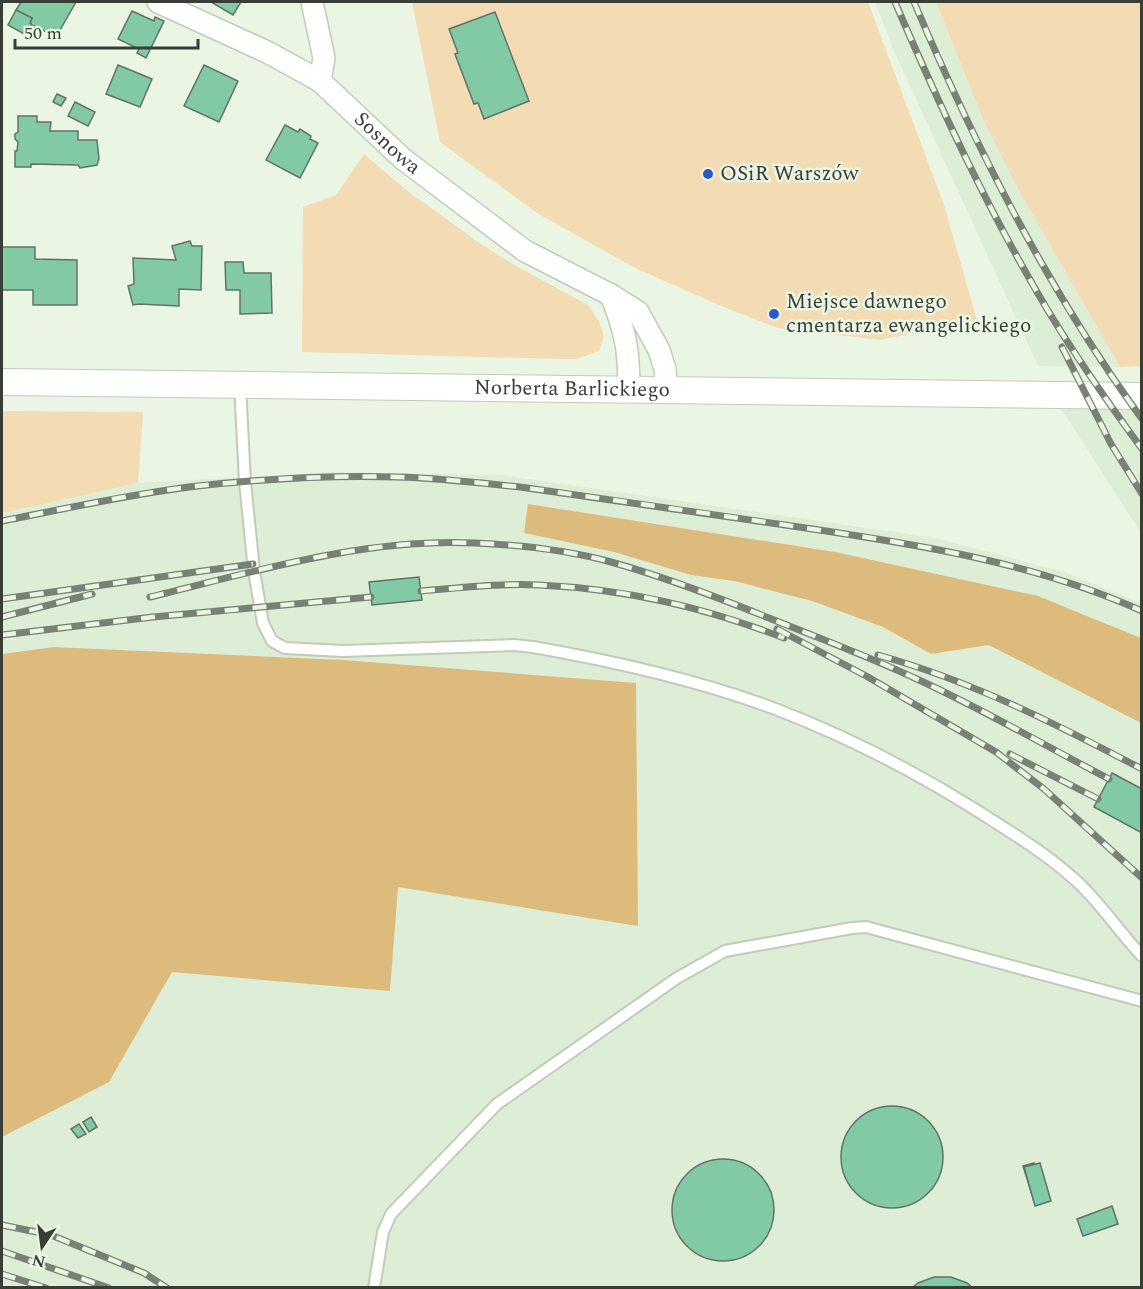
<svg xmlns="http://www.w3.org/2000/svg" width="1143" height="1289" font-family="Spectral,serif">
<rect width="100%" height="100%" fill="#eaf5e4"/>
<g fill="#deeed6">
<polygon points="875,2 936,2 983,119 1018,189 1120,367 1038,366 895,53"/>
<polygon points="1053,396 1141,406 1141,534 1141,533"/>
<polygon points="337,472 501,475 936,538 1064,572 1141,603 1141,638 1038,596 529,504 524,533 614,552 691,575 734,581 812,601 883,627 931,654 989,645 1141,723 1141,1287 2,1287 2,1137 109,1082 172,972 343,660 54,647 2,654 2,513 138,483"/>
</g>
<g fill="#f3dcb3">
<polygon points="412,2 868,2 944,205 977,320 880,340 777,328 719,305 633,267 537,213 440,142"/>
<polygon points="936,2 1141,2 1141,366 1120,367 1018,189 983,119"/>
<polygon points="364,154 405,189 478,242 516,266 588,305 599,321 604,336 599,351 577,359 560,359 302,352 303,207 336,195"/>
<polygon points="2,411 143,412 138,483 2,513"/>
</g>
<g fill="#ddbb7c">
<polygon points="528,504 835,552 1038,596 1141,638 1141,723 989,645 931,654 883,627 812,601 734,581 691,575 614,552 524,533"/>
<polygon points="54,647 343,660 636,683 638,926 398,887 390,991 172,972 109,1082 2,1137 2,654"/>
</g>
<g fill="#82caa5" stroke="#617369" stroke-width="1.5">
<polygon points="21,2 76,2 56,37 32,25 30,23 32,18 16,10"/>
<polygon points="211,2 241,2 233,15"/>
<polygon points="16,10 32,18 30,23 32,25 26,35 8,25"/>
<polygon points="132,11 154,21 155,17 164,21 146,58 137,53 139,49 118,39"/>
<polygon points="495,12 529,101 484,119 478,103 474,104 455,54 458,53 449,29"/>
<polygon points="118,65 152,79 140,107 106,94"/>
<polygon points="204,65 238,81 219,122 184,106"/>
<polygon points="57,94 66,98 61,106 53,102"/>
<polygon points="75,102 95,112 88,126 68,116"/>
<polygon points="18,116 37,116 37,122 51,122 50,131 78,131 78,140 97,140 99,159 97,165 80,168 78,165 31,164 31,167 15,167 15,151 17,151 18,142 15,139 15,134 18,132"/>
<polygon points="285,125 298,132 300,129 311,136 310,139 318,143 300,178 266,160"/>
<polygon points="190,241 192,246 202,246 201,290 179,289 179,306 139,304 133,305 128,286 134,284 133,258 176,260 172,246"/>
<polygon points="2,247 35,247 35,259 77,260 77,305 33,305 33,290 2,290"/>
<polygon points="225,262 243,262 244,273 271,273 272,313 240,314 240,290 226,290"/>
<polygon points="419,577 422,600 372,605 369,582"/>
<polygon points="1112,773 1142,789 1142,833 1094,807"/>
<circle cx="892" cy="1157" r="51"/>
<polygon points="91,1117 97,1127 89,1132 83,1122"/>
<polygon points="79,1124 86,1134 78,1138 71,1129"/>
<circle cx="723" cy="1210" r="51"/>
<polygon points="1034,1163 1044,1198 1034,1201 1023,1166"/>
<polygon points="1040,1163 1051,1201 1035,1206 1024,1167"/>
<polygon points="1112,1206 1118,1224 1083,1236 1077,1219"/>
<polygon points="934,1277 951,1277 967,1283 973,1288 912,1288 918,1283"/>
</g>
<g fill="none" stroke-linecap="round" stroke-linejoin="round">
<defs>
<g id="service">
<path d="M240,385L245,482L254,571L263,623L272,641L285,648L343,651L514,645L533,647C613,661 702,681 778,710C848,737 914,771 976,810C1009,831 1044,852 1073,878C1099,900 1118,931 1142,956"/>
<polyline points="374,1288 383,1232 391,1214 497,1104 677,978 725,951 852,928 866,927 1142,1001"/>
</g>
<g id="minor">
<path id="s1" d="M158,2L267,52L320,81L403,159L525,251L611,295L638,312L659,350L665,369L667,391"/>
<polyline points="312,2 324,58 320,81"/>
<path d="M611,295C626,333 629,350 629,391"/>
</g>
<g id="tertiary">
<path id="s2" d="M2,382L1142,396"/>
</g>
</defs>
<use href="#service" stroke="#c0cbba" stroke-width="14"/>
<use href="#minor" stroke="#c0cbba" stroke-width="24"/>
<use href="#tertiary" stroke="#c0cbba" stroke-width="28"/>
<use href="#service" stroke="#fff" stroke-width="10"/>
<use href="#minor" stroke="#fff" stroke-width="21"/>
<use href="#tertiary" stroke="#fff" stroke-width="26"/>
<defs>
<g id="rail">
<path d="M895,2C940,107 988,210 1047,309C1076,357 1109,404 1142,449"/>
<path d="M914,2C976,148 1048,290 1142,419"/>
<polyline points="1062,347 1111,444 1142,494"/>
<path d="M2,521C64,509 126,495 189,487C258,479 329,475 398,477C439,478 480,483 520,487C613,500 706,513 799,527C915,544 1033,562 1142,611"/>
<path d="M421,591C460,588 500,583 539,585C626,589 703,607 784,638"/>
<path d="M150,597C257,571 364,538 475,543C520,545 567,550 611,562C665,577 717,597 769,618C819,638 870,657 919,680C984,710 1046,746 1109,779"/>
<polyline points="2,599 253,564"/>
<polyline points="2,617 92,594"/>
<polyline points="777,629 868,677 996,752 1044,789 1142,878"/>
<polyline points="2,635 153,617 371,597"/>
<path d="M878,655C972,681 1056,724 1142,769"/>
<polyline points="1010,754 1098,799"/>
<polyline points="2,1225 51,1235 144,1273 167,1288"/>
<polyline points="2,1251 109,1288"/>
<polyline points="2,1274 46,1288"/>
</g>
</defs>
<use href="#rail" stroke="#798176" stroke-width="7"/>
<use href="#rail" stroke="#eaf5e4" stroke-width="4.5" stroke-dasharray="14" stroke-linecap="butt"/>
</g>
<g fill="#2d58c7" stroke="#eaf5e4" stroke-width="2">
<circle cx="708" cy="174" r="6"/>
<circle cx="774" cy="314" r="6"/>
</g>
<g text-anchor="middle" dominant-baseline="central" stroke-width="5" stroke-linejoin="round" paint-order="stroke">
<g font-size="21" fill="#383d36" stroke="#eaf5e4">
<text stroke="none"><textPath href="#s1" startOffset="272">Sosnowa</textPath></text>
<text stroke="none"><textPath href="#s2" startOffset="570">Norberta Barlickiego</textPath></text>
</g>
<g font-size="21" fill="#383d36" stroke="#eaf5e4" text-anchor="start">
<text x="720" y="174">OSiR Warszów</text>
<text x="786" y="302">Miejsce dawnego<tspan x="786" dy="24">cmentarza ewangelickiego</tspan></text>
</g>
</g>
<rect width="1143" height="1289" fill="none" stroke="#383d36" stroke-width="6"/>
<g transform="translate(42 1247) rotate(193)" stroke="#eaf5e4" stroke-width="4.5" paint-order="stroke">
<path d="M0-4.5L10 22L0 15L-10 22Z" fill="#383d36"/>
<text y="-9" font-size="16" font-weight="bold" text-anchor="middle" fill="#383d36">N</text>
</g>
<path d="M15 39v9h183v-9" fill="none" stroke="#383d36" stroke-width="3"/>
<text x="24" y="39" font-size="18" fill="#383d36" stroke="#eaf5e4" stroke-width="4.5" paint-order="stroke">50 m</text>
</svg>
